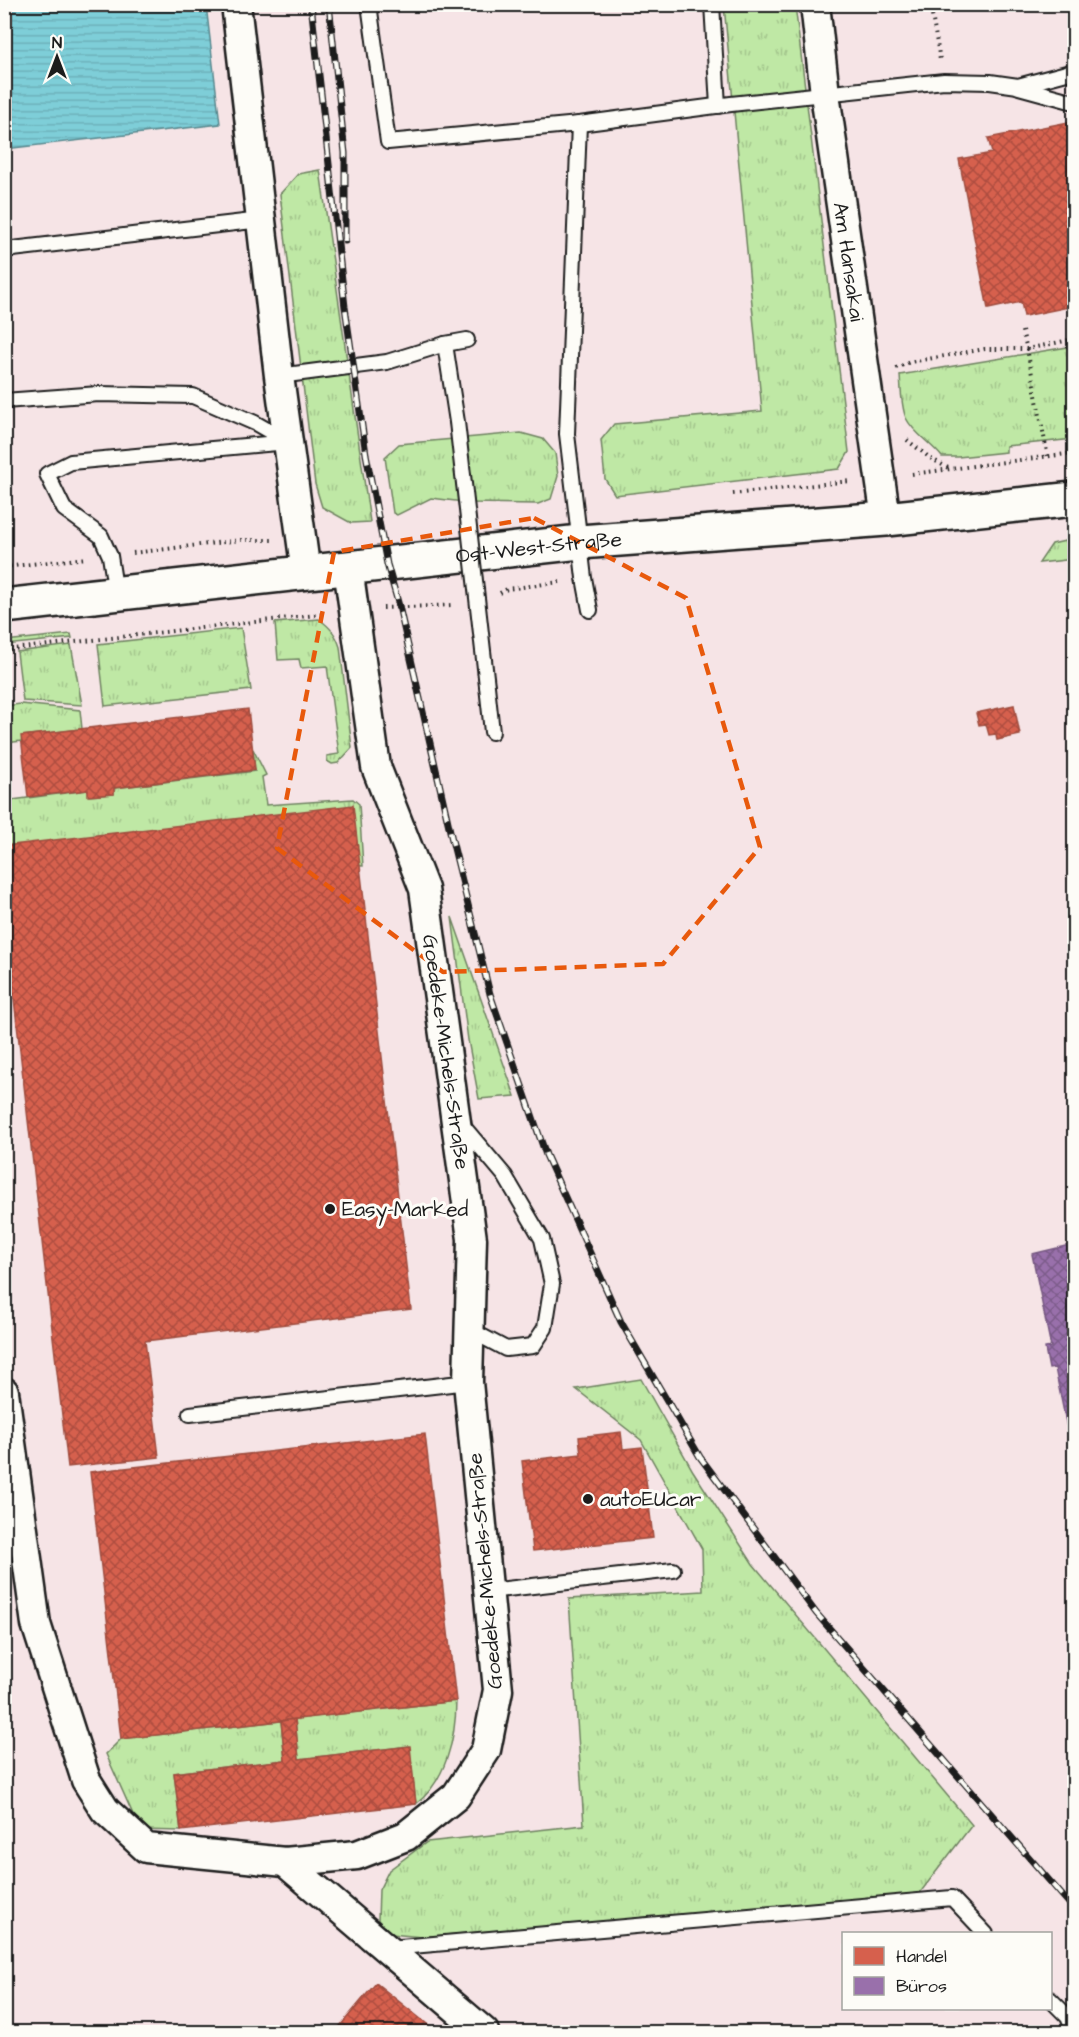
<svg xmlns="http://www.w3.org/2000/svg" width="1079" height="2037" font-family="'Architects Daughter',sans-serif">
<defs>
<pattern id="grass-tufts" width="24" height="20" patternUnits="userSpaceOnUse" patternTransform="scale(1.5)"><rect width="24" height="20" fill="#bfe8a5"/><path d="M3 7l-1-3M5 7V3M7 7l1-3M15 17l-1-3M17 17v-4M19 17l1-3" fill="none" stroke="#a4c68d"/></pattern>
<pattern id="water-rules" width="6" height="5" patternUnits="userSpaceOnUse" patternTransform="scale(1.5)"><rect width="6" height="5" fill="#7eced8"/><path d="M0 2.5h6" fill="none" stroke="#6cb0b9"/></pattern>
<pattern id="shops-cross-hatch" width="8" height="8" patternUnits="userSpaceOnUse" patternTransform="scale(1.5)"><rect width="8" height="8" fill="#d6604d"/><path d="M0 0l8 8M0 8l8-8" fill="none" stroke="#ad4e3f"/></pattern>
<pattern id="offices-cross-hatch" width="8" height="8" patternUnits="userSpaceOnUse" patternTransform="scale(1.5)"><rect width="8" height="8" fill="#9970ab"/><path d="M0 0l8 8M0 8l8-8" fill="none" stroke="#7c5b8a"/></pattern>
</defs>
<rect width="100%" height="100%" fill="#fdfcf7"/>
<filter id="ink" filterUnits="userSpaceOnUse"><feTurbulence type="fractalNoise" baseFrequency=".0167" numOctaves="2"/><feDisplacementMap in="SourceGraphic" scale="12" xChannelSelector="R" yChannelSelector="G"/><feConvolveMatrix kernelMatrix="1 2 1 2 8 2 1 2 1" color-interpolation-filters="sRGB"/></filter>
<g filter="url(#ink)">
<path fill="#f6e4e6" fill-rule="evenodd" d="M206,5H1074V2032H5L4,149L220,124ZM844,1934H1050V2008H844Z"/>
<g fill="url(#grass-tufts)" stroke="#6e8260" stroke-width="1.5">
<polygon points="724,5 795,5 849,452 839,469 615,495 605,479 601,440 614,424 762,411"/>
<polygon points="320,170 370,522 351,523 322,507 315,484 280,194 298,174"/>
<path d="M1074,346V439L1006,446V452L958,457H942C932,444 913,433 906,418C901,406 901,388 900,375Z"/>
<polygon points="521,433 543,439 555,453 558,476 551,499 538,504 472,503 431,498 397,515 393,513 385,457 399,444"/>
<polygon points="1074,539 1074,559 1039,563 1052,544"/>
<path d="M319,619C330,627 336,634 340,647L352,748L338,763L332,764L327,761V756L339,754L327,666L301,668L299,659L278,660L275,623Z"/>
<polygon points="241,628 251,690 105,706 98,644"/>
<polygon points="71,634 72,638 5,645 5,641"/>
<polygon points="71,645 82,705 23,701 17,652"/>
<polygon points="21,704 80,710 82,729 22,736 22,741 5,743 4,706"/>
<polygon points="253,749 266,775 262,777 266,805 353,799 359,804 363,866 5,846 5,801 88,790 89,796 114,794 114,788 255,771"/>
<polygon points="452,917 515,1096 479,1099 468,1040"/>
<polygon points="641,1379 693,1471 753,1564 972,1825 919,1894 422,1937 391,1934 378,1920 379,1890 389,1870 427,1842 584,1825 569,1599 703,1591 702,1549 641,1440 576,1389"/>
<path d="M456,1701C456,1737 446,1781 416,1804L409,1746L299,1759L295,1719Z"/>
<polygon points="281,1721 285,1760 174,1773 181,1831 140,1830 106,1754 121,1739"/>
</g>
<polygon fill="url(#water-rules)" stroke="#57878d" stroke-width="1.5" points="4,5 206,5 220,124 5,149"/>
<g fill="url(#shops-cross-hatch)" stroke="#9e4c3e" stroke-width="1.5">
<polygon points="1074,121 1074,306 1024,316 1021,302 988,309 959,159 992,153 988,138"/>
<polygon points="1069,653 1074,653 1074,683 1072,683"/>
<polygon points="1014,705 1020,735 997,740 996,734 989,735 986,724 979,725 976,713"/>
<polygon points="248,709 255,770 114,788 114,794 88,796 88,790 28,797 21,736"/>
<polygon points="353,805 411,1309 145,1341 159,1457 68,1467 4,912 4,846"/>
<polygon points="621,1432 623,1449 642,1447 653,1538 533,1551 522,1461 581,1454 579,1437"/>
<polygon points="425,1434 456,1701 121,1739 90,1472"/>
<polygon points="295,1719 299,1759 410,1746 416,1804 181,1831 174,1773 285,1760 281,1721"/>
<polygon points="376,1983 437,2032 335,2032"/>
</g>
<polygon fill="url(#offices-cross-hatch)" stroke="#745780" stroke-width="1.5" points="1074,1244 1074,1462 1055,1368 1049,1369 1045,1348 1051,1347 1032,1254"/>
<g fill="none" stroke-linecap="round" stroke-linejoin="round">
<defs>
<g id="service">
<polyline points="369,4 388,142 579,124 567,434 584,578 590,610"/>
<polyline points="712,4 718,106"/>
<polyline points="1019,87 1074,102"/>
<polyline points="579,124 731,104 944,81 990,82 1018,86 1074,71"/>
<polyline points="4,250 261,220"/>
<polyline points="445,344 457,422"/>
<polyline points="279,376 387,362 445,344 467,340"/>
<polyline points="4,401 99,394 193,396 255,423 288,442"/>
<polyline points="116,594 110,556 101,536 64,509 47,474 71,462 288,442"/>
<polyline points="487,686 492,732"/>
<polyline points="462,1125 505,1176 542,1239 552,1284 545,1328 533,1346 506,1349 470,1330"/>
<polyline points="190,1414 468,1382"/>
<polyline points="489,1591 673,1570"/>
<polyline points="389,1948 952,1898 986,1934"/>
<polyline points="1050,1999 1068,2017 1074,2032"/>
</g>
<g id="minor">
<polyline points="236,4 279,376 306,573"/>
<path id="s1" d="M815,4L825,94L886,519"/>
<polyline points="4,1392 36,1624 86,1780 105,1810 146,1848 285,1862 357,1855 406,1836 456,1796 486,1750 498,1690 468,1382 472,1239 424,889 376,767 348,568"/>
<polyline points="285,1862 484,2032"/>
</g>
<g id="tertiary">
<path id="s2" d="M4,606L580,542L886,519L1074,499"/>
</g>
</defs>
<use href="#service" stroke="#1c1c1c" stroke-width="18"/>
<use href="#minor" stroke="#1c1c1c" stroke-width="33"/>
<use href="#tertiary" stroke="#1c1c1c" stroke-width="38"/>
<g stroke="#1c1c1c" stroke-width="4" stroke-dasharray="1.5 4.5" stroke-linecap="butt">
<polyline points="930,4 940,60"/>
<polyline points="1022,331 1027,349 1048,457"/>
<polyline points="896,368 910,362 985,349 1027,349 1074,339"/>
<polyline points="907,440 930,458 950,469"/>
<polyline points="912,474 1074,453"/>
<polyline points="733,494 850,481"/>
<polyline points="133,553 241,540 272,540"/>
<polyline points="4,567 87,558"/>
<polyline points="500,593 507,589 560,582"/>
<polyline points="383,608 453,605"/>
<polyline points="4,650 325,614"/>
</g>
<use href="#service" stroke="#fdfcf7" stroke-width="14"/>
<use href="#minor" stroke="#fdfcf7" stroke-width="28"/>
<use href="#tertiary" stroke="#fdfcf7" stroke-width="33"/>
<defs>
<g id="rail">
<polyline points="311,4 345,307 366,454 387,564 399,606 452,840 490,994 546,1155 621,1322 700,1457 816,1613 1074,1909"/>
<polyline points="329,4 345,153 345,241"/>
</g>
</defs>
<use href="#rail" stroke="#1c1c1c" stroke-width="7"/>
<use href="#rail" stroke="#fdfcf7" stroke-width="4.5" stroke-dasharray="14" stroke-linecap="butt"/>
<defs>
<polyline id="service-bridge" points="457,422 487,686"/>
</defs>
<use href="#service-bridge" stroke="#1c1c1c" stroke-width="18" stroke-linecap="butt"/>
<use href="#service-bridge" stroke="#fdfcf7" stroke-width="14"/>
</g>
</g>
<path fill="none" stroke="#e8590c" stroke-width="4.5" stroke-dasharray="12 8" stroke-linejoin="round" d="M534,518L686,598L760,847L663,964L443,972L277,848L334,552Z"/>
<g fill="#1c1c1c" stroke="#fdfcf7" stroke-width="2">
<circle cx="330" cy="1209" r="6"/>
<circle cx="588" cy="1499" r="6"/>
</g>
<g text-anchor="middle" dominant-baseline="central" stroke-width="6" stroke-linejoin="round" paint-order="stroke">
<g font-size="21" fill="#1c1c1c" stroke="#fdfcf7">
<text stroke="none"><textPath href="#s1" startOffset="260">Am Hansakai</textPath></text>
<text stroke="none"><textPath href="#s2" startOffset="538">Ost-West-Straße</textPath></text>
<text transform="translate(446 1052) rotate(82)">Goedeke-Michels-Straße</text>
<text transform="translate(485 1571) rotate(-95)">Goedeke-Michels-Straße</text>
</g>
<g font-size="21" fill="#1c1c1c" stroke="#fdfcf7" text-anchor="start">
<text x="342" y="1209">Easy-Marked</text>
<text x="600" y="1499">autoEUcar</text>
</g>
</g>
<rect width="1079" height="2037" fill="none" stroke="#fdfcf7" stroke-width="24"/>
<rect x="12" y="12" width="1055" height="2013" fill="none" stroke="#1c1c1c" stroke-width="2" filter="url(#ink)"/>
<rect x="842" y="1932" width="210" height="78" fill="#fdfcf7" stroke="#a3a29f" stroke-width="1.5"/>
<rect x="854" y="1947" width="30" height="18" fill="#d6604d" stroke="#a3a29f" stroke-width="1.5"/>
<text x="896" y="1962" font-size="18" fill="#1c1c1c">Handel</text>
<rect x="854" y="1977" width="30" height="18" fill="#9970ab" stroke="#a3a29f" stroke-width="1.5"/>
<text x="896" y="1992" font-size="18" fill="#1c1c1c">Büros</text>
<g transform="translate(57 57)" stroke="#fdfcf7" stroke-width="4.5" paint-order="stroke">
<path d="M0-4.5L10 22L0 15L-10 22Z" fill="#1c1c1c"/>
<text y="-9" font-size="16" font-weight="bold" text-anchor="middle" fill="#1c1c1c">N</text>
</g>
</svg>
